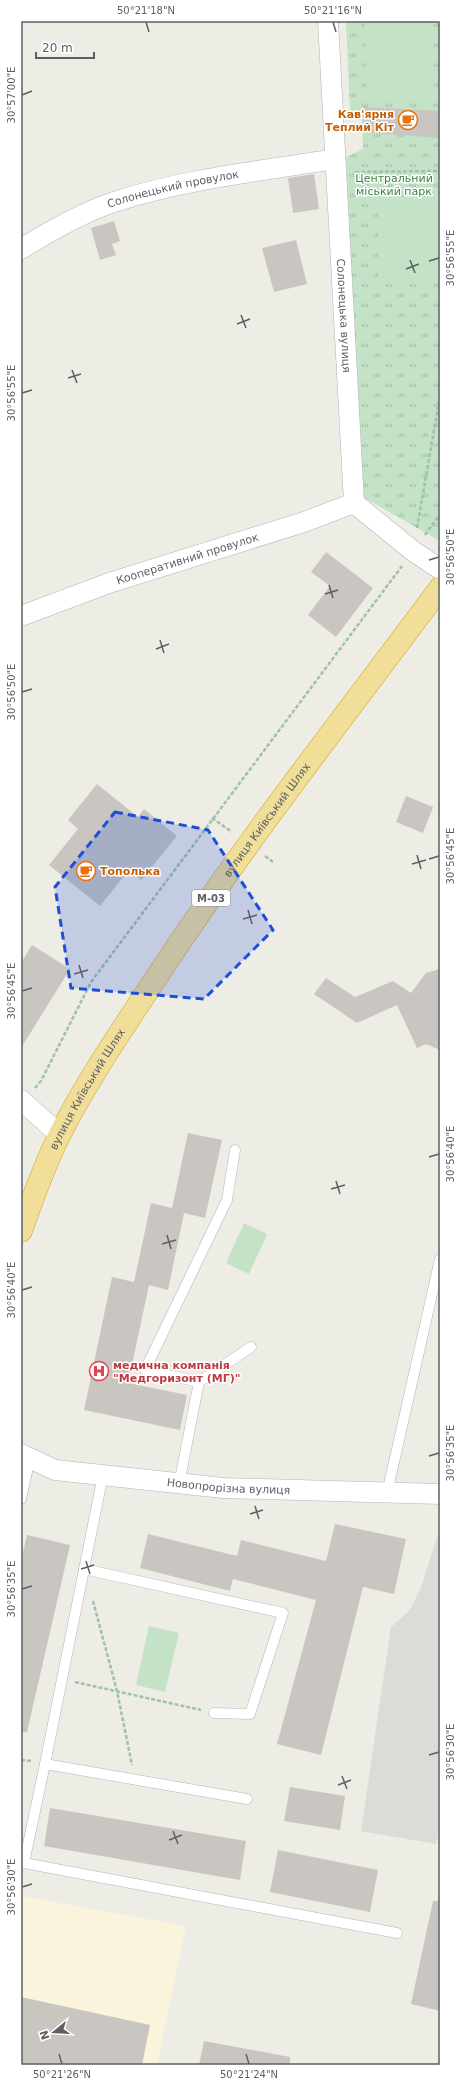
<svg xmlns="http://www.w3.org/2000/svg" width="461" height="2086" font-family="'DejaVu Sans',sans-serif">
<defs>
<pattern id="grass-tufts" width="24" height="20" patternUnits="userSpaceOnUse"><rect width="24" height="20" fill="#c4e2c6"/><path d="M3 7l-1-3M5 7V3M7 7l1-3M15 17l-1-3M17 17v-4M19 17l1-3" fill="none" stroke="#a2baa4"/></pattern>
</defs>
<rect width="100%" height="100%" fill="#edece5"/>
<polygon fill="#faf4dd" points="21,1896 186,1926 157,2065 21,2065"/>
<polygon fill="#dcdbd7" points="437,1537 440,1537 440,1820 436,1844 361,1831 391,1627 410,1610 422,1585"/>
<polygon fill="url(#grass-tufts)" points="346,21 440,21 440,541 363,497 346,157 363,149 362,112 350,111"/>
<g fill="#c4e2c6">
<polygon points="365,21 432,21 435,102 367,103"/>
<polygon points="379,197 440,198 439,280 378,279"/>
<polygon points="244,1223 267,1234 249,1274 226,1263"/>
<polygon points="149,1626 179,1633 165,1692 136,1685"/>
</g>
<g fill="#c9c6c1">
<polygon points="364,107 440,111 440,138 362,132"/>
<polygon points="314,174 319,209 293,213 288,178"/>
<polygon points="114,221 120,241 112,244 116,255 100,260 91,228"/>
<polygon points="296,240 307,284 274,292 262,248"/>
<polygon points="326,552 373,588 336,637 308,615 330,586 311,572"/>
<polygon points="97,784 138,817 144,809 177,836 141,880 129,870 100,906 49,865 78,829 68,820"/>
<polygon points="406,796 433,807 423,833 396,822"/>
<polygon points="32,945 70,969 21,1048 21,963"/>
<polygon points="440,969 440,1050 426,1044 417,1048 397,1005 357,1023 314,994 326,978 355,997 393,981 411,993 426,973"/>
<polygon points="188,1133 222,1140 205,1218 184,1213 168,1290 149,1285 128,1383 187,1395 180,1430 84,1410 112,1277 134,1282 151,1203 172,1208"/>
<polygon points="335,1524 406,1539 394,1594 363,1587 321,1755 277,1744 316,1600 233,1579 230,1591 140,1568 148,1534 237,1556 241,1540 326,1561"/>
<polygon points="27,1535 70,1545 27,1732 21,1732 21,1561"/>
<polygon points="290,1787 345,1796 340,1830 284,1821"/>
<polygon points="50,1808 246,1841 240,1880 44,1846"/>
<polygon points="278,1850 378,1870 370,1912 270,1892"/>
<polygon points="433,1901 440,1901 440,2011 411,2004"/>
<polygon points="21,1997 150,2025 142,2065 21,2065"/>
<polygon points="204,2041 290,2057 290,2065 199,2065"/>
</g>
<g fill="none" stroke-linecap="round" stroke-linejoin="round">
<defs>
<g id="lane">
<polyline points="199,1382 251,1347"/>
<polyline points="179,1484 199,1382 145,1370 227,1200 235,1150"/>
<polyline points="387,1493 440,1259"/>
<polyline points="21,1499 30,1458"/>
<polyline points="84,1569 283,1613 250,1714 214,1713"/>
<polyline points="45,1764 103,1475"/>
<polyline points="24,1863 397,1933"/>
<polyline points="21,1864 24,1863 45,1764 247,1799"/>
</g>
<g id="street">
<path id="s1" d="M328,21L354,503L413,551L440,569"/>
<path id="s2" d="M21,249C50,231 81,213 114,202C185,179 261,171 335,159"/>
<path id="s3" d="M21,616L109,583L304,522L354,503"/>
<polyline points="21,1100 60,1135"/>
<path id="s4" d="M21,1454L55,1470L223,1488L440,1494"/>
</g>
<g id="highway">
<path id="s5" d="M21,1231C33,1198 44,1165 60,1134C90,1075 128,1021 164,966C250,836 347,713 440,588"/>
</g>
</defs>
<use href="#lane" stroke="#b2b4b8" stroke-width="11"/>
<use href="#street" stroke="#b2b4b8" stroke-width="21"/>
<use href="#highway" stroke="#d6a41c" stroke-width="23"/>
<g stroke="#9ec2aa" stroke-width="2.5" stroke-dasharray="4 2" stroke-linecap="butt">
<polyline points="355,172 440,171"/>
<polyline points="417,528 440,396"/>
<polyline points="425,535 440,514"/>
<polyline points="212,818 232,832"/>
<polyline points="265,856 273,862"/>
<polyline points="35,1088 41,1081 91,982 402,566"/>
<polyline points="93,1601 117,1691 132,1765"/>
<polyline points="75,1682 201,1710"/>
<polyline points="21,1760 32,1761"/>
</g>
<use href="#lane" stroke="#fff" stroke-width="10"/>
<use href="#street" stroke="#fff" stroke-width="20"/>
<use href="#highway" stroke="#f0de99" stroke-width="22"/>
</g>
<path fill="#1d4ed8" fill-opacity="0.2" stroke="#1d4ed8" stroke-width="3" stroke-dasharray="8 5" stroke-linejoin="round" d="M115,812L208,830L273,930L204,999L71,988L55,887Z"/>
<path fill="none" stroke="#5d5f63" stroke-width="1.5" d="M146,22L149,32M333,22L336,32M22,95L32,91M410,260L415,273M429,261L439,258M406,269L419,264M241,315L246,328M237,324L250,319M72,370L77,383M68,378L81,374M22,393L32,390M429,560L439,557M329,585L333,598M325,594L338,590M160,640L164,653M156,649L169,644M22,692L32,689M417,855L421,869M429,859L439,856M412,864L426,860M248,910L252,924M243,919L257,915M79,965L83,978M74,974L88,970M22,991L32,988M429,1157L439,1154M336,1181L340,1194M331,1189L345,1185M167,1235L171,1249M162,1244L176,1240M22,1290L32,1287M429,1456L439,1453M255,1506L259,1519M250,1514L263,1510M86,1561L90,1574M81,1569L94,1565M22,1589L32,1586M429,1755L439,1752M342,1776L347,1789M338,1785L351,1780M173,1831L178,1844M169,1840L182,1835M22,1887L32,1884M59,2054L62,2064M246,2054L249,2064"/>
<defs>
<symbol id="cafe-ring" viewBox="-11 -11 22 22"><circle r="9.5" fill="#fff" stroke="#e8710a" stroke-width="1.5"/><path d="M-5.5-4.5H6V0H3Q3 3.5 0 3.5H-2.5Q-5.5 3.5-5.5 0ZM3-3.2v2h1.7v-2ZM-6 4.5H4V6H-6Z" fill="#e8710a"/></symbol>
<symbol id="hospital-ring" viewBox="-11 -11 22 22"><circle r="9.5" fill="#fff" stroke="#e0444e" stroke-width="1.5"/><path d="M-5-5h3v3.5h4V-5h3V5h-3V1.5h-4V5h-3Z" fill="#e0444e"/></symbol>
</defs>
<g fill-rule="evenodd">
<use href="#cafe-ring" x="397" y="109" width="22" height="22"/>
<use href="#cafe-ring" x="75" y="860" width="22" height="22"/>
<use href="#hospital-ring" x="88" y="1360" width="22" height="22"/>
</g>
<g text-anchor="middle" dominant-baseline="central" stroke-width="3" stroke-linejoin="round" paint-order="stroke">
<rect fill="#fff" stroke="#8e8f92" stroke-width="1" x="192" y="890" width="38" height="16" rx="3"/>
<g font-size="10" font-weight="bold" fill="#5d5f63">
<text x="211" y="898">М-03</text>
</g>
<g font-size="11" font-weight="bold" fill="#c56008" stroke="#fff" text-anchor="end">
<text x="394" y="114">Кав'ярня<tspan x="394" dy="13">Теплий Кіт</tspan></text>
<text x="100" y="871" text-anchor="start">Тополька</text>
</g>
<g font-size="11" fill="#3f8045" stroke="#fff">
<text x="394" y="178">Центральний<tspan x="394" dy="13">міський парк</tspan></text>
</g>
<g font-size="11" fill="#5d5f63" stroke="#fff">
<text stroke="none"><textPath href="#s2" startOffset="165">Солонецький провулок</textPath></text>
<text stroke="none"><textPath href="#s1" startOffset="295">Солонецька вулиця</textPath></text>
<text stroke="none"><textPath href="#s3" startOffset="176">Кооперативний провулок</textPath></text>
<text stroke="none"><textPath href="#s5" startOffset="481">вулиця Київський Шлях</textPath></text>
<text stroke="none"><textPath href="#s5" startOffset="157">вулиця Київський Шлях</textPath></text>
<text stroke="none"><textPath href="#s4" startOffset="212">Новопрорізна вулиця</textPath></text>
</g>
<g font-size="11" font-weight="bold" fill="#be3a42" stroke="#fff" text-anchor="start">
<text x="113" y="1365">медична компанія<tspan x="113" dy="13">"Медгоризонт (МГ)"</tspan></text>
</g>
</g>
<rect width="461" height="2086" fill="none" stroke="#ffffff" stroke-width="44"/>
<g transform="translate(54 2032) rotate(252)" stroke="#ffffff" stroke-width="3" paint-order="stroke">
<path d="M0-3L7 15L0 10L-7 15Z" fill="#5d5f63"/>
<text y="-6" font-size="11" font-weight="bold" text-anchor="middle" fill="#5d5f63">N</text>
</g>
<path d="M36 52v6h58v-6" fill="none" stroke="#5d5f63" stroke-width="2"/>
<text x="42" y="52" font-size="12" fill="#5d5f63" stroke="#ffffff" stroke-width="3" paint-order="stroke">20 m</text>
<rect x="22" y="22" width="417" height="2042" fill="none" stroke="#5d5f63" stroke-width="1.5"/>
<g font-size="10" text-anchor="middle" fill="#5d5f63">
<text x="146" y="14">50°21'18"N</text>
<text x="333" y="14">50°21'16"N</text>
<text transform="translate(11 95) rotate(-90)" y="4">30°57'00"E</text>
<text transform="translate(450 258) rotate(-90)" y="4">30°56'55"E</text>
<text transform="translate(11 393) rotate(-90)" y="4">30°56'55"E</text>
<text transform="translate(450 557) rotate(-90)" y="4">30°56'50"E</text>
<text transform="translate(11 692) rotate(-90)" y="4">30°56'50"E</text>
<text transform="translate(450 856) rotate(-90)" y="4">30°56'45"E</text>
<text transform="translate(11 991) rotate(-90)" y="4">30°56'45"E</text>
<text transform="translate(450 1154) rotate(-90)" y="4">30°56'40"E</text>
<text transform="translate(11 1290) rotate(-90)" y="4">30°56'40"E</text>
<text transform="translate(450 1453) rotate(-90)" y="4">30°56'35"E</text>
<text transform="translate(11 1589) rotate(-90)" y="4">30°56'35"E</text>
<text transform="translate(450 1752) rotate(-90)" y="4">30°56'30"E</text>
<text transform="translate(11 1887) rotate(-90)" y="4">30°56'30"E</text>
<text x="62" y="2078">50°21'26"N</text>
<text x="249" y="2078">50°21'24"N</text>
</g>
</svg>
